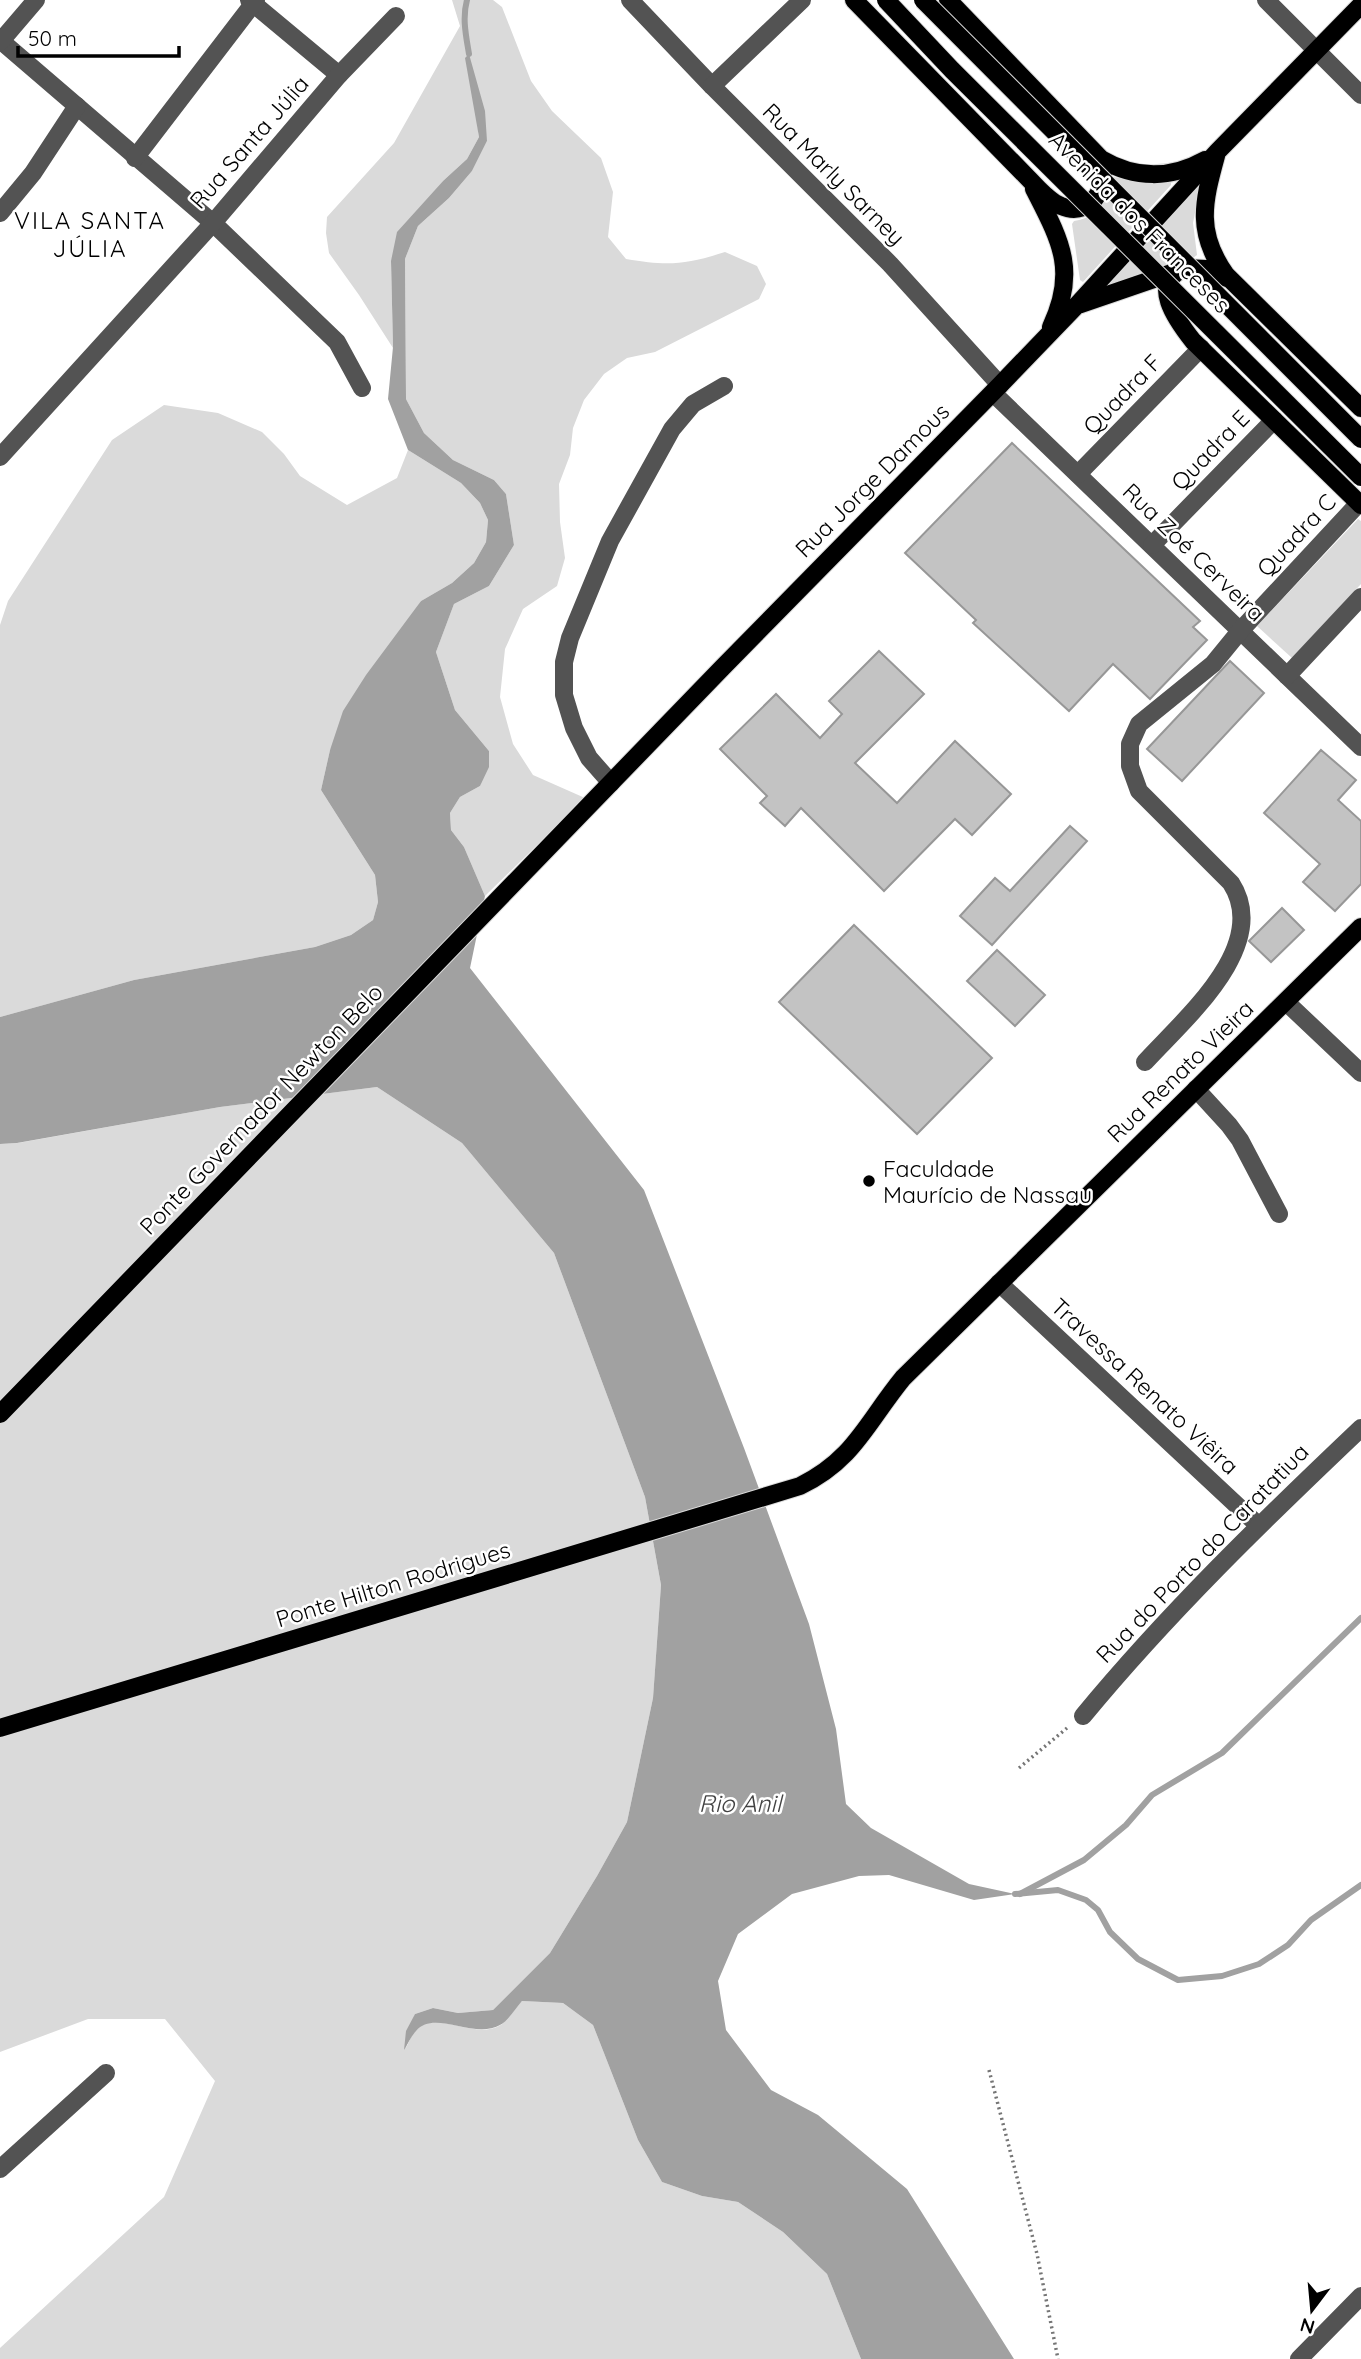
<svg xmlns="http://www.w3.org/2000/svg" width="1361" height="2359" font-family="Quicksand,sans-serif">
<rect width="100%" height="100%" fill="#fff"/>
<g fill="#dadada">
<path d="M452,0H493L502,7L531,81L552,111L601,158L613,192L608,237L626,259C667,266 685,265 725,252L757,266L766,284L759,299L655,352L627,358L604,374L584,400L573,428L570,455L559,484L560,522L565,558L557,586L523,609L505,649L500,697L513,744L533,775L585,798L485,896L464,847L451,830L450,813L460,797L480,786L489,751L455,710L436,652L454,604L489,586L514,545L506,494L494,480L453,460L424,433L406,399L405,259L418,226L449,198L472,171L487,141L475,106L479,137L467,159L444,180L391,261L393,348L359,295L329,253L326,233L327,217L394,143L460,26Z"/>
<path d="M1113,177L1146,181H1171V185L1083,282L1080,280L1072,224L1074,221C1104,216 1102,199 1113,177Z"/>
<polygon points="1201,181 1193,223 1197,255 1190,260 1168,264 1108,289 1104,285"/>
<polygon points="164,405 218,413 262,432 284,454 300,476 347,505 397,478 408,450 461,483 480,503 488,520 486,542 474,563 452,583 421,601 330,750 321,790 375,875 378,902 373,920 351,935 315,947 134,980 0,1017 0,625 8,601 112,440"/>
<polygon points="1358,519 1361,521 1361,584 1292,658 1257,626"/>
<path d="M377,1087L462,1143L554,1253L645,1497L661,1585L653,1698L627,1822L597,1876L550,1953L493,2010L458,2013L433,2008L415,2014L406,2048C409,2042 412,2033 417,2028C437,2011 473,2039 499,2026C508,2021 515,2009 522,2001L563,2003L593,2025L638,2140L662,2182L702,2196L738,2202L783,2232L827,2274L861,2359H0V2348L164,2197L215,2081L165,2019H88L0,2052V1144L18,1143L220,1107Z"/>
</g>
<path fill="#a1a1a1" d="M469,54L485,111L487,141L472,171L449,198L418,226L405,259L406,399L424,433L453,460L494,480L506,494L514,545L489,586L454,604L436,652L455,710L489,751V767L480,786L460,797L450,813L451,830L464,847L485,896L470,968L644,1190L744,1448L809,1624L836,1729L846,1804L871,1828L969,1884L1015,1894L974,1900L889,1875L859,1876L792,1894L738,1934L718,1981L726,2030L771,2090L818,2115L907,2189L1014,2359H861L827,2274L783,2232L738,2202L702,2196L662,2182L638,2140L593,2025L563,2003L522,2001C515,2009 508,2021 500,2025C474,2040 434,2009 416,2031C411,2036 408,2044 404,2050L406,2031L415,2014L433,2008L458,2013L493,2010L550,1953L597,1876L627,1822L653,1698L661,1585L645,1497L554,1253L462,1143L377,1087L220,1107L17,1143L0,1144V1017L134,980L315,947L351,935L373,920L378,902L375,875L321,790L330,750L343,711L366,675L421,601L452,583L474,563L486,542L488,520L480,503L461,483L408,450L388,399L393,347L391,261L397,232L444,180L467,159L479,137L465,58Z"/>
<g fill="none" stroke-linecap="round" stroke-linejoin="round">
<g stroke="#a1a1a1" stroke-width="6">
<path d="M467,0C462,18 466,36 469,54"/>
<polyline points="1015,1894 1058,1890 1086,1900 1098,1910 1110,1932 1138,1959 1178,1980 1222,1976 1259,1964 1288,1945 1311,1920 1361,1885"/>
<polyline points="1020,1894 1084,1860 1126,1825 1152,1795 1222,1753 1361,1618"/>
</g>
</g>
<g fill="#c3c3c3" stroke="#979797" stroke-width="2">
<polygon points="1012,443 1200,621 1193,627 1207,640 1150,699 1113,664 1069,711 973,623 976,620 905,553"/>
<polygon points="879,651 924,694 855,763 897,803 955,741 1011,794 972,835 955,819 884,891 801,808 785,826 760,803 767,796 720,749 776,694 820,738 842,714 829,701"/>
<polygon points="1230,661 1264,693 1182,781 1147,749"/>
<polygon points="1321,750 1356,780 1338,800 1361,821 1361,884 1335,911 1303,882 1320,864 1264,813"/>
<polygon points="1070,826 1087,841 992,945 960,916 995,878 1010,891"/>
<polygon points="1282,908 1304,930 1271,962 1249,941"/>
<polygon points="854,925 992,1058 917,1134 779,1002"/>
<polygon points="997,950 1045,995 1015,1026 967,981"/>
</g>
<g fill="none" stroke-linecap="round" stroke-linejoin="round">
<defs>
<g id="major">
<path d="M854,0L1027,177C1037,187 1048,201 1061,206C1094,220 1114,179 1096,155"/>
<path d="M948,0L1101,159C1135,179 1171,179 1205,160"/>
<path d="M1216,156C1203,203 1196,233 1226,275L1361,408"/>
<path d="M1034,189C1060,240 1078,270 1051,327"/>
<path d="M1186,268C1147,281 1178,322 1193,341L1361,505"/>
<polyline points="1081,304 1186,268 1206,269 1227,278"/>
<polyline points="0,1414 722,668 1000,385 1077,305 1217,152 1361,5"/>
<path d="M0,1728L800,1486C854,1460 867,1422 903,1378L1361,927"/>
</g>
</defs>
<use href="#major" stroke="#dbdbdb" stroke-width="20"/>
<g stroke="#757575" stroke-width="3.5" stroke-dasharray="2 3.5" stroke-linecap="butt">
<polyline points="1019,1768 1067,1728"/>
<polyline points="989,2070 1037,2254 1058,2359"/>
</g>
<g stroke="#535353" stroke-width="18">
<polyline points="249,0 339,75"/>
<polyline points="630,0 712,86 890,264 1000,385"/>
<polyline points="1266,0 1361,95"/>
<polyline points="0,40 213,223 337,342 362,388"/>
<polyline points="1,41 36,0"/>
<polyline points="712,86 802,0"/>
<polyline points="135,158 256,0"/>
<polyline points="0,213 33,173 77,106"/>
<polyline points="993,393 1361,747"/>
<polyline points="0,457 213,223 339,75 396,16"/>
<polyline points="1078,474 1201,348"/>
<polyline points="1152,545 1274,420"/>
<polyline points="1287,676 1361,597"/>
<polyline points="611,783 589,758 574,728 564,695 564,662 570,638 610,541 672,429 693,404 724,386"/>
<polyline points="1286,1002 1361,1073"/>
<path d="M1145,1062C1183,1020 1272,946 1231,883L1139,791L1130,766V744L1139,724L1213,664L1240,631L1359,503"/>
<polyline points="1196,1089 1229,1125 1240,1140 1279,1214"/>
<polyline points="999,1283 1258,1525"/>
<path d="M1083,1716C1168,1613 1264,1520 1361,1428"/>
<polyline points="0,2169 106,2073"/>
<polyline points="1299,2359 1361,2296"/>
</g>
<use href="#major" stroke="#000" stroke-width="18"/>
<defs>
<g id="major-bridge">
<polyline points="886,0 952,70 1361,477"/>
<polyline points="923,0 1361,439"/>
</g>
</defs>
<use href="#major-bridge" stroke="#dbdbdb" stroke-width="20" stroke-linecap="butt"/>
<use href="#major-bridge" stroke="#000" stroke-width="18"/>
</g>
<circle fill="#000" stroke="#fff" stroke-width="2.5" cx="869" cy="1181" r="7"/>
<g text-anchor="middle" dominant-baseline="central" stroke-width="5" stroke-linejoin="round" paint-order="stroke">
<g font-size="23" fill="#000" stroke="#fff">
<text transform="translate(249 142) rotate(-49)">Rua Santa Júlia</text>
<text transform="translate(834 174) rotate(45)">Rua Marly Sarney</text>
<text transform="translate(1140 222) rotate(45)">Avenida dos Franceses</text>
<text transform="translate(1122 394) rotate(-46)">Quadra F</text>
<text transform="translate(1210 450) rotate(-46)">Quadra E</text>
<text transform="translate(872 480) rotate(-45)">Rua Jorge Damous</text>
<text transform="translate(1296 535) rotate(-47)">Quadra C</text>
<text transform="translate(1194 552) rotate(44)">Rua Zoé Cerveira</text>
<text transform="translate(1180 1071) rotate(-44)">Rua Renato Vieira</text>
<text transform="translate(261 1109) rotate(-46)">Ponte Governador Newton Belo</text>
<text transform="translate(1145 1386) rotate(43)">Travessa Renato Viêira</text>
<text transform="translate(1202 1553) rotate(-46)">Rua do Porto do Caratatiua</text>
<text transform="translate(393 1584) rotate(-17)">Ponte Hilton Rodrigues</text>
</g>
<g font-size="23" fill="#000" stroke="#fff" text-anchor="start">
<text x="883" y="1168">Faculdade<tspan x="883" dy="26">Maurício de Nassau</tspan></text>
</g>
<g font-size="24" letter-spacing="2" fill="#000" stroke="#fff">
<text x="90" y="220">VILA SANTA<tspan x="90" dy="28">JÚLIA</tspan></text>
</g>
<g font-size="24" font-style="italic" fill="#424242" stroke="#fff">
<text x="740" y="1803">Rio Anil</text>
</g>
</g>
<g transform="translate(1312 2310) rotate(196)" stroke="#ffffff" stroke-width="5" paint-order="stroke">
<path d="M0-5L12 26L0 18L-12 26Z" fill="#000000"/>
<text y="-10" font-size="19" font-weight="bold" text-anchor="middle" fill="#000000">N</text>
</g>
<path d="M18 46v10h161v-10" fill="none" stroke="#000000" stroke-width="3.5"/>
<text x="28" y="46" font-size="21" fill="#000000" stroke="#ffffff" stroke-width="5" paint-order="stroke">50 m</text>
</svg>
